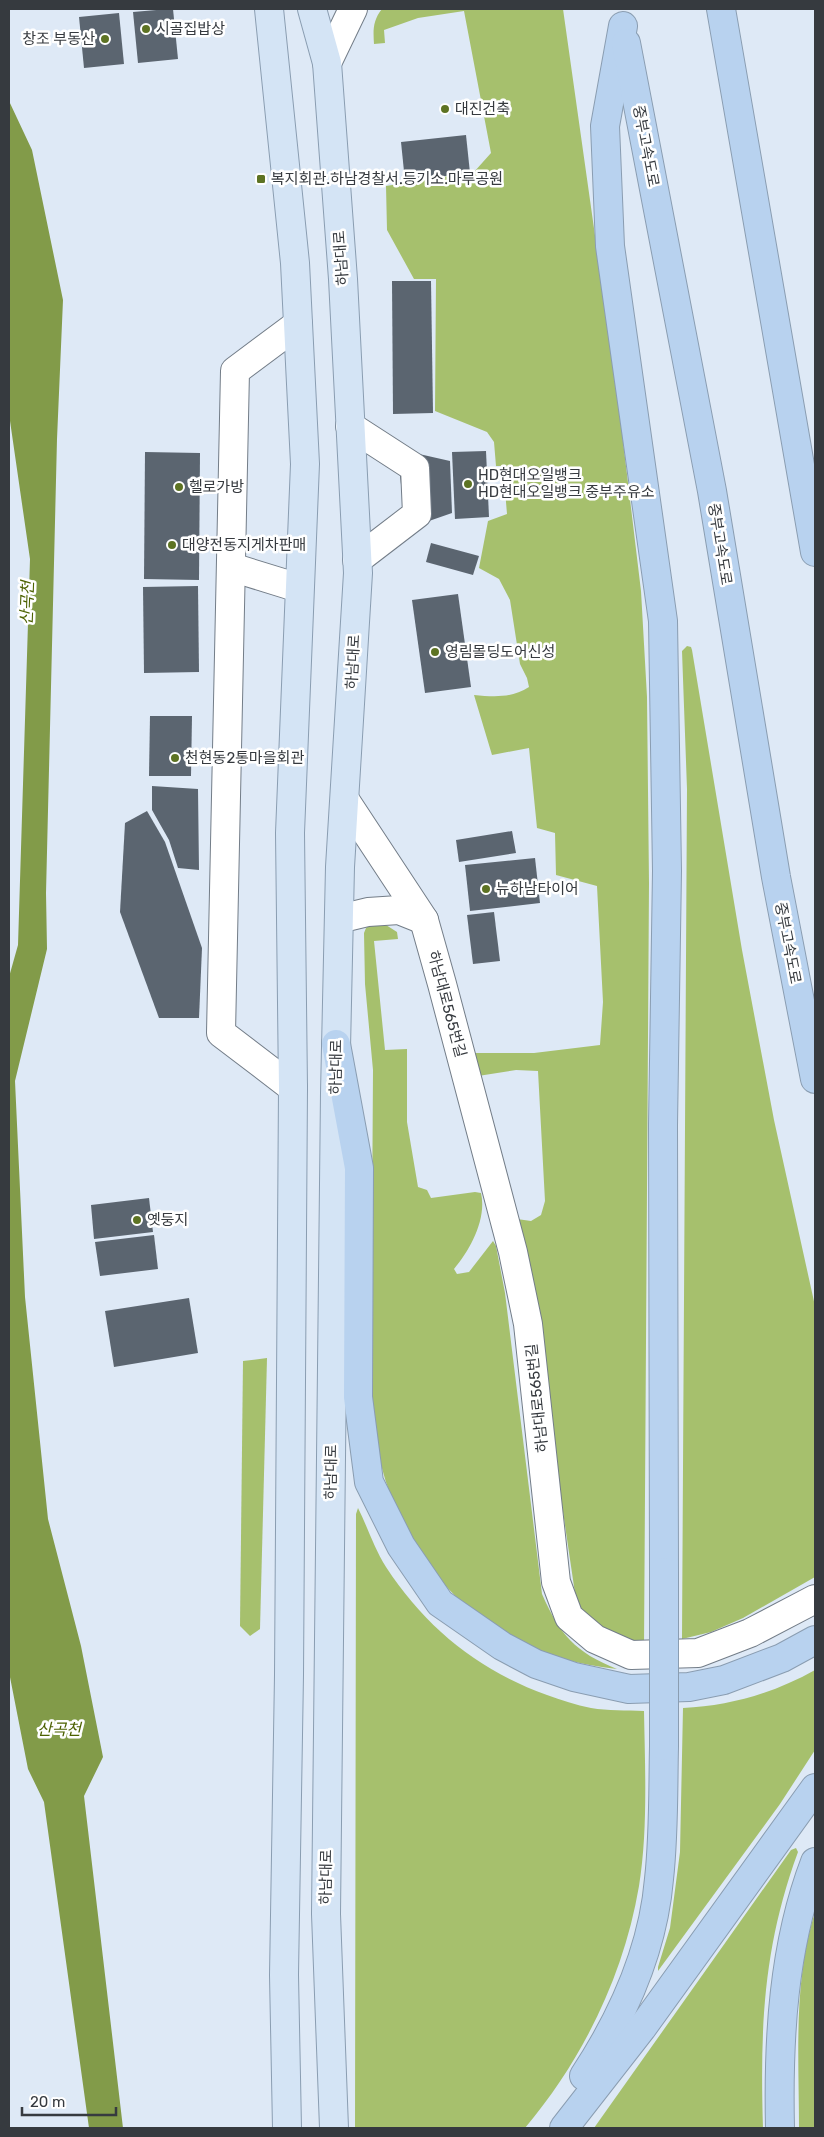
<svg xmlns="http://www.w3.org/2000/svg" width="824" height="2137" font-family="Rubik,'Noto Sans KR',sans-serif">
<rect width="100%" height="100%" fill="#dee9f6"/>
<g fill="#a6c06d">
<path d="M382,9H563L617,391L641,591L647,697L649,883L644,1648L619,1642L583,1613L576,1600L557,1471L539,1314L517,1219L531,1221L541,1215L545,1201L538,1071L516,1070L478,1076L473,1053H534L600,1045L603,1002L597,886L556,875L555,833L537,828L529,748L492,755L474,695C495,697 512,698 529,687L527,678L520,664L510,600L499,579L479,568L488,521L507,514L503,466H496L494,442L487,432L435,411L436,279H414L387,230L386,186L474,172L491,153L464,11L418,18L384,30L385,43L374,44C373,30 373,20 382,9Z"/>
<polygon points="687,646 691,647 692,650 742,950 774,1120 815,1306 815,1577 743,1618 711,1632 682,1639 687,789 682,651"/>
<path d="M371,924L386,925L397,932L398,939L374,941L385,1050L407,1049V1122L418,1187L427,1190L431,1198L475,1192L481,1193C487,1219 470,1250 454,1269L457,1274L469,1272L493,1241L496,1246L505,1293L542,1594C560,1635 575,1652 617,1669C581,1665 544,1656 512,1638C437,1598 386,1517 375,1433C373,1417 372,1400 371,1384L373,1070L365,984L364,933L366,928Z"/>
<polygon points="267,1358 260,1629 250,1636 240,1626 243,1361"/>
<path d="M358,1508C368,1528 374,1548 386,1567C426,1628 478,1670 547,1695C561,1700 576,1705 591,1708C608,1711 626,1710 644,1711C645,1767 648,1831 639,1886C624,1975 583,2059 525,2128H355L356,1514Z"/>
<path d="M815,1670V1750L780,1804L658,1971V1967L670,1928L680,1852L683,1708C730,1706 774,1693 815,1670Z"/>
<path d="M796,1848L798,1852C763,1947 760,2028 763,2128H594L791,1850Z"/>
<path d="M815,1912V2128H799C799,2057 793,1981 815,1912Z"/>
</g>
<polygon fill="#829b49" points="9,101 32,150 63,300 57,439 46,893 47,949 15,1081 25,1297 48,1519 81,1646 103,1757 84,1796 123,2128 89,2128 44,1802 28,1769 9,1672 9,977 18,945 30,559 9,414"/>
<g fill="#5b6570">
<polygon points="168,9 173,9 178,59 138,63 133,12"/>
<polygon points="119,13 124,64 84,68 79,17"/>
<polygon points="466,135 470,173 405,181 401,142"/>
<polygon points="392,281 431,281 433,413 393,414"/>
<polygon points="397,449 450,461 452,513 406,529"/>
<polygon points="486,451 489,517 455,519 452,452"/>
<polygon points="145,452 200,453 199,580 144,579"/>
<polygon points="431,543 479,556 473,575 426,562"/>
<polygon points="198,586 199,672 144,673 143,587"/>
<polygon points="458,594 471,687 425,693 412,600"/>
<polygon points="150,716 192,716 191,776 149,776"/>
<polygon points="152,786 198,789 199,870 178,868 169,840 152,810"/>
<polygon points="147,811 165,842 202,948 199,1018 159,1018 120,912 125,823"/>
<polygon points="512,831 516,853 459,862 456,840"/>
<polygon points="535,858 540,903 470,911 465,865"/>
<polygon points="494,912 500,961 473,964 467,915"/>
<polygon points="149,1198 153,1232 94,1239 91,1205"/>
<polygon points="154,1235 158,1269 100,1276 95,1242"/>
<polygon points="189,1298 198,1353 114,1367 105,1311"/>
</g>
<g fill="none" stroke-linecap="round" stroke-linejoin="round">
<defs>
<g id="minor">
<polyline points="327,63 353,9"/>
<polyline points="350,426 415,468 417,514 357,560"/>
<polyline points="231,567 299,588"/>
<polyline points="345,800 424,920 442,984 513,1252 528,1324 556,1582 569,1617 595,1639 631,1655 698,1653 750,1633 815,1599"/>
<polyline points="339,919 368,912 399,910 424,920"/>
<polyline points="293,1088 221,1033 235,371 298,324"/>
</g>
<g id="major">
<polyline points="269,9 295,263 305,464 290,833 293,1088 289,1675 284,1975 287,2128"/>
<polyline points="312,9 327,63 343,279 358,573 340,867 335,1093 326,1914 334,2128"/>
</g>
<g id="highway">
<polyline points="721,9 815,552"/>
<polyline points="623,26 605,126 610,246 663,621 667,871 663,1125 664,1572"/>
<polyline points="626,43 712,491 776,877 815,1079"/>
<polyline points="336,1044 359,1168 358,1397 369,1482 401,1546 440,1603 502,1646 536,1664 574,1677 629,1689 689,1687 724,1680 782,1658 815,1640"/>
<path d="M584,2076C622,2018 653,1950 659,1879C664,1835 663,1791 664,1746"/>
<polyline points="564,2128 642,2028 815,1788"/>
<path d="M780,2128C778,2039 783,1946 815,1862"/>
</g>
</defs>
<use href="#minor" stroke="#737d88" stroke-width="30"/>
<use href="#major" stroke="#8a9db1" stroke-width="30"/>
<use href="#highway" stroke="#8a9db1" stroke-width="30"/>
<use href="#minor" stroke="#fff" stroke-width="28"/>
<use href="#major" stroke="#d4e4f5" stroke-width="28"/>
<use href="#highway" stroke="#b8d2ef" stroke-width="28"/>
<defs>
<polyline id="highway-bridge" points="664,1572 664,1746"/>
</defs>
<use href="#highway-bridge" stroke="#8a9db1" stroke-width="30" stroke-linecap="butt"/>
<use href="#highway-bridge" stroke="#b8d2ef" stroke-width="28"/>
</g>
<g fill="#5d7323" stroke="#fff" stroke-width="2">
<circle cx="146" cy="29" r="5"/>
<circle cx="105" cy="39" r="5"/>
<circle cx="445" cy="109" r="5"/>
<rect x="256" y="174" width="10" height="10" rx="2.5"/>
<circle cx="468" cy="484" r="5"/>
<circle cx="179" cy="487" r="5"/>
<circle cx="172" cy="545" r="5"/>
<circle cx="435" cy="652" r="5"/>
<circle cx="175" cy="758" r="5"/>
<circle cx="486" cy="889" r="5"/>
<circle cx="137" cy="1220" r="5"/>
</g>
<g text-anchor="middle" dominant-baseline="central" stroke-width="5" stroke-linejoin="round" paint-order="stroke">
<g font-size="15" fill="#363a3f" stroke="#fff" text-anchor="start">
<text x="156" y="29">시골집밥상</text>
<text x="95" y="39" text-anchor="end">창조 부동산</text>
<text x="455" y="109">대진건축</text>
<text x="271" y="179">복지회관.하남경찰서.등기소.마루공원</text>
<text x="478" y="475">HD현대오일뱅크<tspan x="478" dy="17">HD현대오일뱅크 중부주유소</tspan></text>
<text x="189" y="487">헬로가방</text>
<text x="182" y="545">대양전동지게차판매</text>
<text x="445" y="652">영림몰딩도어신성</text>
<text x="185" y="758">천현동2통마을회관</text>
<text x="496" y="889">뉴하남타이어</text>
<text x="147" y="1220">옛둥지</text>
</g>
<g font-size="15" fill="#363a3f" stroke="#fff">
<text transform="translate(646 146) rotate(79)">중부고속도로</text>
<text transform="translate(341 258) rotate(-94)">하남대로</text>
<text transform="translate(720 544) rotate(81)">중부고속도로</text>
<text transform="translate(353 662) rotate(-87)">하남대로</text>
<text transform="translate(788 943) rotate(79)">중부고속도로</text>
<text transform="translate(447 1004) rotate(75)">하남대로565번길</text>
<text transform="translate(336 1067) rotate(-89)">하남대로</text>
<text transform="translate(537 1398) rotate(-96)">하남대로565번길</text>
<text transform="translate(331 1472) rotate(-89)">하남대로</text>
<text transform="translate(326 1877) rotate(-89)">하남대로</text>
</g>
<g font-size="16" font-style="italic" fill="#4c6100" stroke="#fff">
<text transform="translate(27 603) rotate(-88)">산곡천</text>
<text x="59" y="1729">산곡천</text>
</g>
</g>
<rect width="824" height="2137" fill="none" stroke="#363a3f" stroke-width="20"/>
<path d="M22 2107v8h94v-8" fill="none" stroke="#363a3f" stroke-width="2.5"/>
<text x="30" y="2107" font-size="15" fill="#363a3f" stroke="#ffffff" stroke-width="4" paint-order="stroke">20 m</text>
</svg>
